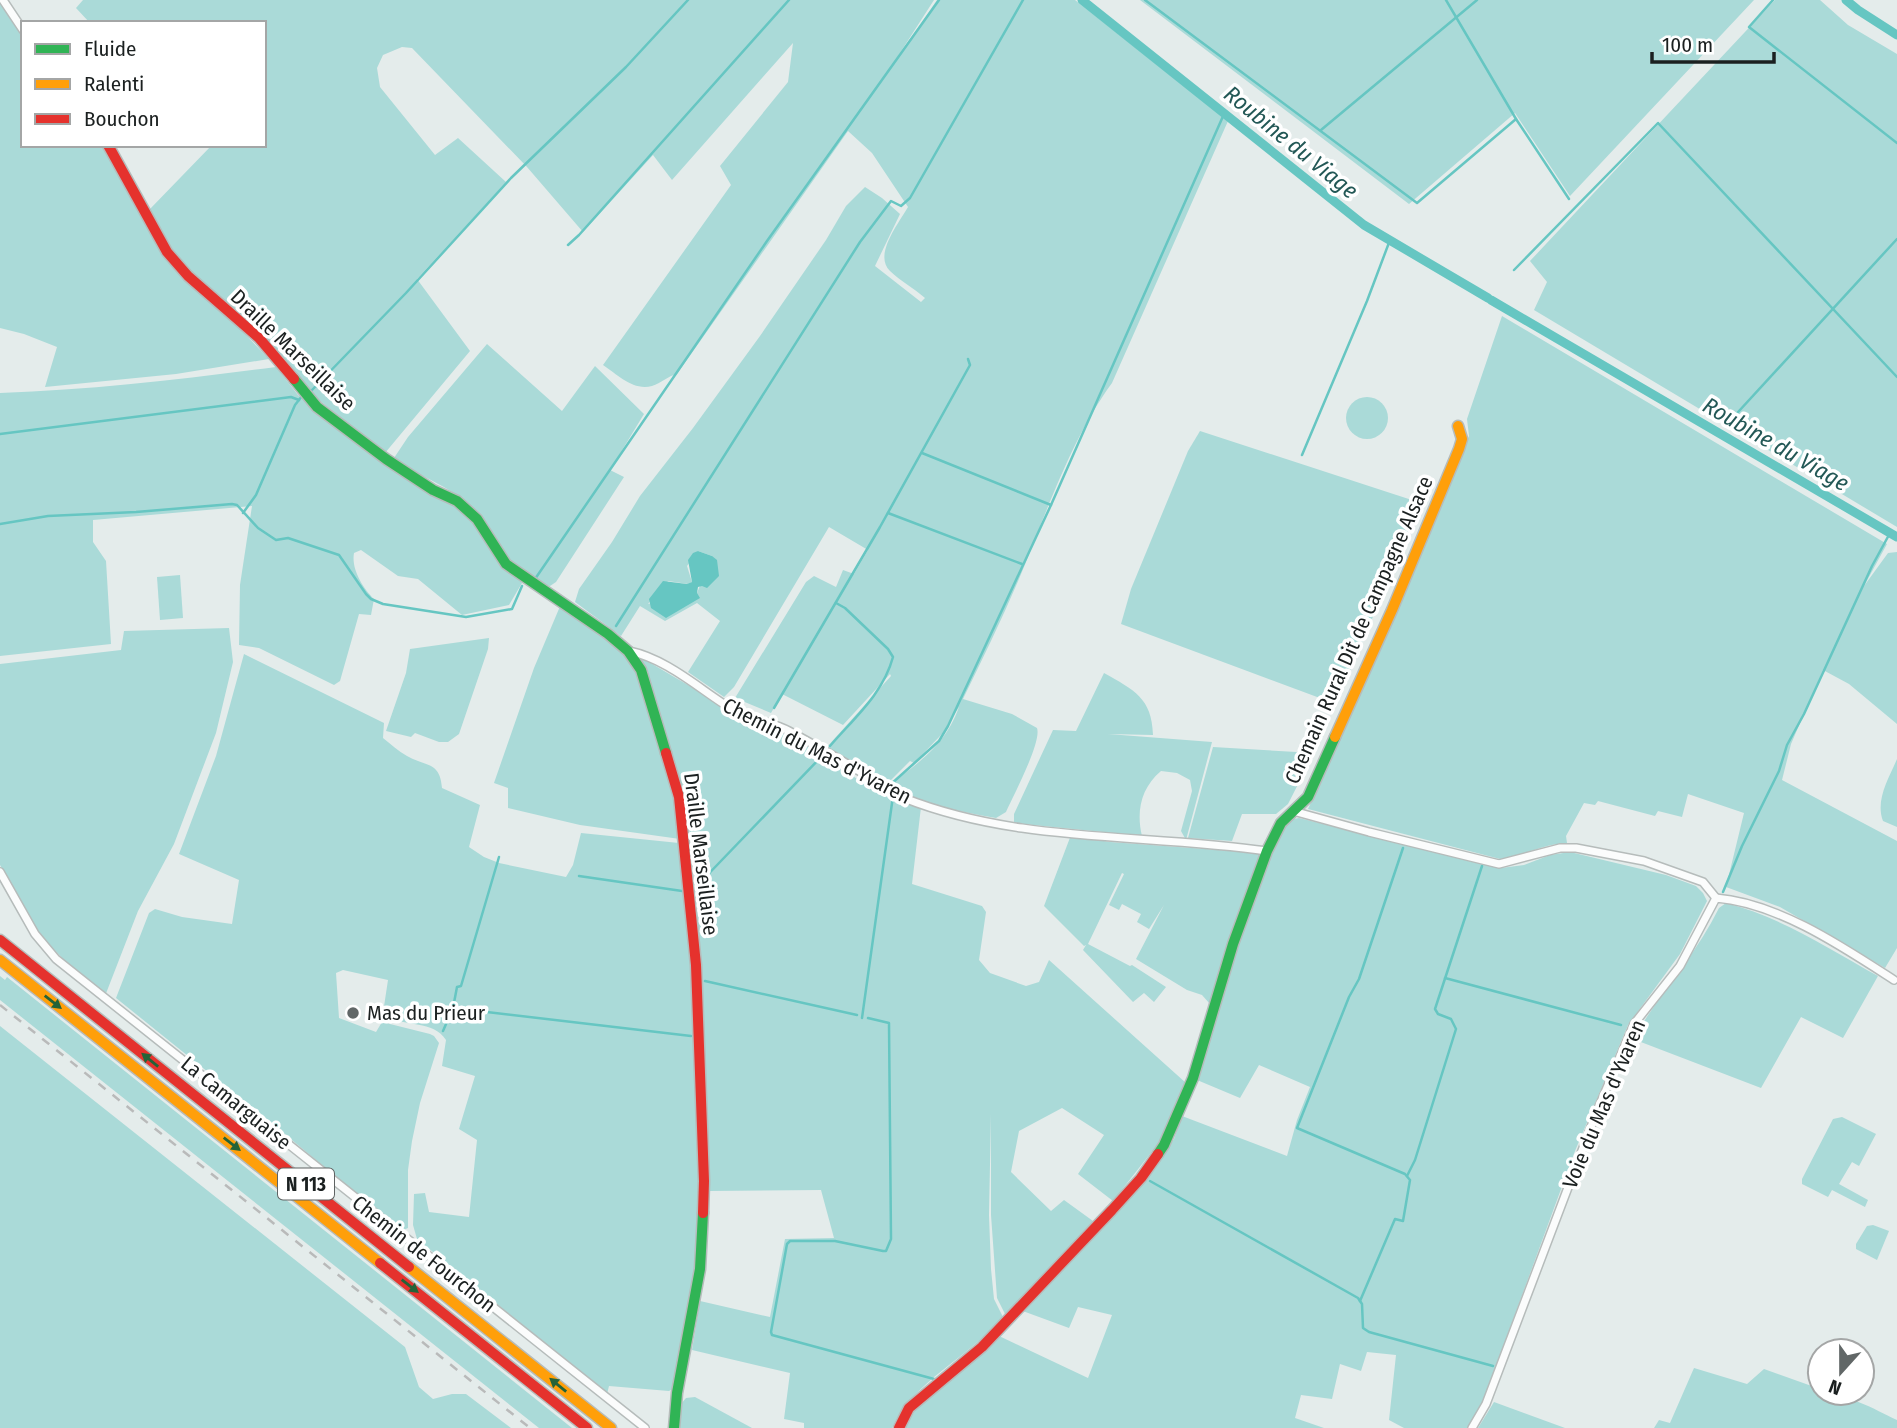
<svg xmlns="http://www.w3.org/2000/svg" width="1897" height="1428" font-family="'Fira Sans Condensed',sans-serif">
<rect width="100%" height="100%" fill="#e4eceb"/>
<g fill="#aadad8" fill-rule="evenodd">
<polygon points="0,0 23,34 23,145 103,145 160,246 269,359 176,374 45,387 57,347 24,334 0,328"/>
<path d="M83,0H934L887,73L937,0H1075L1228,121L1112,383C1075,433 1049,504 1026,562C1007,609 985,654 963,699L1012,714L1037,728C1042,742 1013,796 1006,812L996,818C958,812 923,803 888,786C919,762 945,746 959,707L942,734L914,763L910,761L888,783L826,748L891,676L890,674L843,725L782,694L771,713L735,698L806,582L814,576L836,587L843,570L854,574L868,550L829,527L734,687L724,697L688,672L720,621L697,603L665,621L640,606L621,636L575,602L579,589L612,542L640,496L693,428L760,336L826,240L846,206L865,187L882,198L900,214L875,266L921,302L925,298C914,288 900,281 890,271C873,255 899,223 908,207L872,153L848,131L677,374C668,376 661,383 652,386C633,391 618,375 603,365L731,185L720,166L788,82L793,43L672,180L653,155L583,232L527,167L412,48L402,47L383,55L377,68L380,87L435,155L458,138L506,182L417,279L470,351L385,453L310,393L195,277L170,247L149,210L212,145H264V23H90L76,8ZM698,551L712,556L697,593L648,604L668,581L688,584L692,582L687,566Z"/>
<polygon points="1140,0 1754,0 1570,196 1515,113 1409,204"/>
<polygon points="1775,0 1820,0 1848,25 1897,54 1897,527 1534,310 1547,282 1530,261"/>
<path d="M1502,316L1887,544L1864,586L1888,553L1897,552V724L1849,684L1823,670L1791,744L1782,780L1897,841V948L1885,968L1780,907L1726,887L1744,813L1688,794L1682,817L1658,811L1655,816L1598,801L1595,805L1584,803L1566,836L1567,843C1542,844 1524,856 1500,859L1308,809L1399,608L1469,436L1467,419Z"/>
<path d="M487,344L562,411L595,366L644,414L610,470L624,477L556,582L550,586C507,578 499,535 472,507C457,491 418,474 397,463L394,458L408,437Z"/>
<path d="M276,367L298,395L389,466L450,500L467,513L495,552L522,583L509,605L462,615L418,579L398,576L361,550L354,553C351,569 363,588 374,599L371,615L359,614L340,681L334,685L259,648L239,645L240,585L252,506L93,520V542L106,561L111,644L0,656V393C93,390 184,379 276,367Z"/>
<circle cx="1367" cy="418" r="21"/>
<polygon points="1200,431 1421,503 1336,704 1121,624 1131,589 1188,451"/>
<polygon points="180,575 183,618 160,620 157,577"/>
<polygon points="561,604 619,646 638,670 674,791 680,839 580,825 508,808 508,788 494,783 534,668"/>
<polygon points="229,628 233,662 216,733 174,844 138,911 105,996 72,968 39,934 0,865 0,664 121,650 124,631"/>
<polygon points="489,638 488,649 459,734 448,742 439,742 415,733 411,737 386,731 406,673 410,649"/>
<path d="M244,654L384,723L383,738C391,744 398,751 407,756C426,767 440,761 442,788L480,805L469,847L484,857L499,863L566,877L573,865L581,833L679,843L694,978L700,1121V1248L674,1388L669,1391L609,1386L607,1394L417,1239L413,1225L414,1194L425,1193L429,1212L469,1217L477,1140L459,1129L475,1076L442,1066L446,1040C432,1018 401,1029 383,1013L388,980L343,970L336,973L339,1018L376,1032L382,1022L430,1034L434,1036L439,1043L420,1103L412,1141L408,1170V1228L401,1231L280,1130L116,998L149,913L155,909L182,917L232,924L239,880L179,854L216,756Z"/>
<path d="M642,658L744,718L788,734L862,782L893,798L921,807L912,884L982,906L986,912L979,960L990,973L1026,986L1039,982L1049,960L1186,1083L1165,1135L1113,1201L1078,1174L1104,1135L1062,1108L1019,1131L1011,1172L1051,1211L1064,1200L1093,1221L1006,1316L997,1298L991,1215V1114L989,1215L991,1269L994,1299L1003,1317C971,1356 912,1382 892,1428H804V1423L784,1419L790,1373L692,1350L700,1301L770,1317L785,1239L834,1238L821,1190L709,1191L702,982L692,845L683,796L649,682L639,660Z"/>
<path d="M1104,673C1134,690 1152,698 1153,735L1108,734L1212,742L1186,840L1181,831L1192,791L1190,780L1177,773L1161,771C1141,788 1136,811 1142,836L1014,823V814L1053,730L1076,731Z"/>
<polygon points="1213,747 1314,753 1288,804 1276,814 1242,814 1232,841 1188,838"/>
<path d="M1897,759V827L1883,821C1875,800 1889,778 1897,759Z"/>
<polygon points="1299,818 1501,868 1524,865 1550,855 1570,852 1666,875 1696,886 1703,893 1707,901 1680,954 1628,1025 1575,1151 1484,1399 1468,1428 1404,1428 1389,1420 1396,1355 1367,1352 1361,1371 1340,1364 1332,1399 1301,1395 1295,1418 1324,1428 905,1428 917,1407 997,1335 1088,1378 1112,1315 1078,1307 1069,1328 1020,1310 1135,1193 1174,1139 1182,1116 1287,1156 1297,1120 1310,1087 1259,1065 1240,1098 1197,1080 1245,925 1271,853 1285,825 1293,819"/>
<polygon points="1071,835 1110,842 1260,853 1261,856 1210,1004 1202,995 1187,990 1136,959 1164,905 1149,929 1137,922 1141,914 1122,904 1119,910 1109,905 1124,874 1122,873 1088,944 1130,966 1132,965 1166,987 1154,1002 1144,993 1133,1002 1083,950 1086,945 1084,946 1044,906"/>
<path d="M1726,903C1781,917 1829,949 1878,976L1843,1038L1801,1017L1761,1088L1633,1039C1659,994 1696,955 1719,908Z"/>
<polygon points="0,976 5,980 7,977 572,1428 539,1428 0,1000"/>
<polygon points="0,1026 405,1347 419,1387 433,1399 452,1394 466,1394 511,1428 0,1428"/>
<polygon points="1842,1117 1876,1134 1859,1166 1852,1162 1839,1184 1868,1200 1865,1207 1832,1190 1828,1197 1802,1184 1802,1179 1833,1119"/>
<polygon points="1873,1225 1889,1231 1877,1260 1856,1249 1856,1244 1867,1226"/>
<path d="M1694,1368L1747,1384L1764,1369L1820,1389V1393C1846,1393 1874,1409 1897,1420V1428H1654L1659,1420L1670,1423Z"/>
<polygon points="695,1397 752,1428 678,1428 681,1404 686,1398"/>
<polygon points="1494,1402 1565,1428 1478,1428"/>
</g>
<polygon fill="#66c6c2" points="698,551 712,556 717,560 719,576 707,588 702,586 698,587 697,593 700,598 666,618 651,608 649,599 663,581 687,584 692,582 688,560 693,553"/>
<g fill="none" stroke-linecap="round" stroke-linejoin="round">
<g stroke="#66c6c2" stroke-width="2.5">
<polyline points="1145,0 1417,203 1516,119"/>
<polyline points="1446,0 1516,119 1569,199"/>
<polyline points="1773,0 1749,27 1897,143"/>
<polyline points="1321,130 1477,0"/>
<polyline points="568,245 579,235 789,0"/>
<polyline points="1514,270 1658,123 1897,377"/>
<polyline points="312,390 406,293 511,178 626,67 688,0"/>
<polyline points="1728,423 1897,239"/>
<polyline points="0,434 291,397 299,400"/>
<polyline points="1720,434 1721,433"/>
<polyline points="922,453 1051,505"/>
<polyline points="1302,455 1367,301 1390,240"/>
<polyline points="243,513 256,495 295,405 302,396"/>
<polyline points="888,513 1022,564"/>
<polyline points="0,524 48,516 136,512 232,504 237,505 258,528 276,540 288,538 339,555 366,594 371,599 383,604 466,617 512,609 522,586"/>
<polyline points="535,579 767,241 939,0"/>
<polyline points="616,626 860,242 891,201 901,206 910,198 1023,0"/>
<polyline points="774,708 880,527 970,365 968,359"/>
<path d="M830,746C854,718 883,694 893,657L888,649L845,608L836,603"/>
<polyline points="890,785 939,741 948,726 1051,505 1224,114"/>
<polyline points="579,876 682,891"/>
<polyline points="694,889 821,757"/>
<polyline points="1723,892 1742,846 1779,771 1787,745 1804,714 1872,566 1890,533"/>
<polyline points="1445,978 1621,1025"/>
<polyline points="705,981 857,1015"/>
<polyline points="453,1008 691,1036"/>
<polyline points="862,1018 893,796"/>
<polyline points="868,1018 889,1023 891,1239 886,1251 883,1251 835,1241 790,1241 787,1244 771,1332 772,1335 934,1379"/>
<polyline points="443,1031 453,1008 457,987 461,986 499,857"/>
<polyline points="1407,1176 1415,1160 1456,1029 1451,1019 1438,1014 1435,1009 1482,866"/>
<polyline points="1150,1181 1358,1298 1362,1304 1363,1328 1369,1332 1493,1366"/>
<polyline points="1360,1301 1395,1219 1403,1221 1410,1180 1405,1174 1297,1128 1349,997 1359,979 1403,848"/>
</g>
<g stroke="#66c6c2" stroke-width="9">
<polyline points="1082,0 1364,225 1488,298"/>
<polyline points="1846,0 1858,10 1897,35"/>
<polyline points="1491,300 1897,537"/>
</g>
<defs>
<g id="street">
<polyline points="3,0 23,30"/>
<path d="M629,651C667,659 698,688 730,708C749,720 770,721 789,731C811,743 833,755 854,768C871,778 886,791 904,798C1020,844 1146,833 1267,851"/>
<polyline points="1293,811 1369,832 1499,864 1560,848 1576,848 1644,861 1703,882 1716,898"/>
<polyline points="0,872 35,934 56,959 645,1428"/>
<path d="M1472,1428L1486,1404L1597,1111L1634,1024L1680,966L1716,898C1778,903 1843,947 1894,980"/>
</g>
<g id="fast">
<polyline points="294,379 317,407 386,459 433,490 457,501 477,519 506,564 608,634 628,651 641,670 666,753"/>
<polyline points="1158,1154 1164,1145 1193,1078 1233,944 1267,851 1281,823 1308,797 1335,737"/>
<polyline points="674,1428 677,1393 700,1269 703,1213"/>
</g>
<g id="slow">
<polyline points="1335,737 1392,610 1459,449 1462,439 1458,426"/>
<polyline points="0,960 380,1263"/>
<polyline points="409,1267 611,1428"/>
</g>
<g id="jam">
<polyline points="108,145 167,252 188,276 259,338 294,379"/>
<polyline points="666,753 679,797 696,965 704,1181 703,1213"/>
<polyline points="0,940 409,1267"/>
<polyline points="380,1263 587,1428"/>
<polyline points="899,1428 909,1408 982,1347 1112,1210 1141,1178 1158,1154"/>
</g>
</defs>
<use href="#street" stroke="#b6bcbb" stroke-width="10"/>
<use href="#fast" stroke="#b6bcbb" stroke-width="13"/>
<use href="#slow" stroke="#b6bcbb" stroke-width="13"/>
<use href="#jam" stroke="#b6bcbb" stroke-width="13"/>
<use href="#street" stroke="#fbfcfc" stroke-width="7"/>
<use href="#fast" stroke="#30b455" stroke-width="10"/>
<use href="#slow" stroke="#ff9f0a" stroke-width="10"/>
<use href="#jam" stroke="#e5322d" stroke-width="10"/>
<polyline stroke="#b9baba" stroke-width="2.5" stroke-dasharray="9 9" stroke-linecap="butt" points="0,1005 530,1428"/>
</g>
<defs><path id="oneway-solid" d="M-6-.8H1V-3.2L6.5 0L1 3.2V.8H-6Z" transform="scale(1.75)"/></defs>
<g fill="#246338">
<use href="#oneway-solid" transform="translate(53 1002) rotate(38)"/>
<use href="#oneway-solid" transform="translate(150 1060) rotate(-141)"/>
<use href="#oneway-solid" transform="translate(232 1144) rotate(38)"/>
<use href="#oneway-solid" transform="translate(410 1286) rotate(38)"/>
<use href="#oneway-solid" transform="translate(558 1385) rotate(-141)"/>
</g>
<circle fill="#616767" stroke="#fff" stroke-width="2.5" cx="353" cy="1013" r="7"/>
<g text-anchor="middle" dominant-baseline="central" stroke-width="7" stroke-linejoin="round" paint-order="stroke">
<rect fill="#fff" stroke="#5f6363" stroke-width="2" x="278" y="1168.5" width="56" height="31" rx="5"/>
<g font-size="19" font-weight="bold" fill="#1b2020">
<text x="306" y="1184">N 113</text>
</g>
<g font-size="21" fill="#1b2020" stroke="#fff">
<text transform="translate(293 350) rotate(44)">Draille Marseillaise</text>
<text transform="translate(1359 630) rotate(-66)">Chemain Rural Dit de Campagne Alsace</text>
<text transform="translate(817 751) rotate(27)">Chemin du Mas d'Yvaren</text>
<text transform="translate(701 854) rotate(83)">Draille Marseillaise</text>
<text transform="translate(236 1103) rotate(39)">La Camarguaise</text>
<text transform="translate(1604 1104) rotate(-67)">Voie du Mas d'Yvaren</text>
<text transform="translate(424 1254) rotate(38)">Chemin de Fourchon</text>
</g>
<g font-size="21" fill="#1b2020" stroke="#fff" text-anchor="start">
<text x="367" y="1013">Mas du Prieur</text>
</g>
<g font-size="23" font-style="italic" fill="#235856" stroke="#fff">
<text transform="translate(1291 142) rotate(39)">Roubine du Viage</text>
<text transform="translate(1776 444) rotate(30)">Roubine du Viage</text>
</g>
</g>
<rect x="21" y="21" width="245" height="126" fill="#ffffff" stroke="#a4a6a6" stroke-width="2"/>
<rect x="35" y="44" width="35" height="10" fill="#30b455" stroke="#a4a6a6" stroke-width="2"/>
<text x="84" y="56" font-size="21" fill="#1b2020">Fluide</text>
<rect x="35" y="79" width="35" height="10" fill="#ff9f0a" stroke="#a4a6a6" stroke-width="2"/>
<text x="84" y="91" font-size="21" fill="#1b2020">Ralenti</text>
<rect x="35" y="114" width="35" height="10" fill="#e5322d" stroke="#a4a6a6" stroke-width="2"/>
<text x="84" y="126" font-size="21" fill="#1b2020">Bouchon</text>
<g transform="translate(1841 1372) rotate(201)"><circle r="33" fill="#ffffff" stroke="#a4a6a6" stroke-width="2"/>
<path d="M0-5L12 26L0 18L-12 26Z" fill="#616767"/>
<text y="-10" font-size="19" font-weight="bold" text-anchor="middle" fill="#1b2020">N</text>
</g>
<path d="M1652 52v10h122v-10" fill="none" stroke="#1b2020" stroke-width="3.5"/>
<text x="1662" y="52" font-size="21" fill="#1b2020" stroke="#ffffff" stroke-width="5" paint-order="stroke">100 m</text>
</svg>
